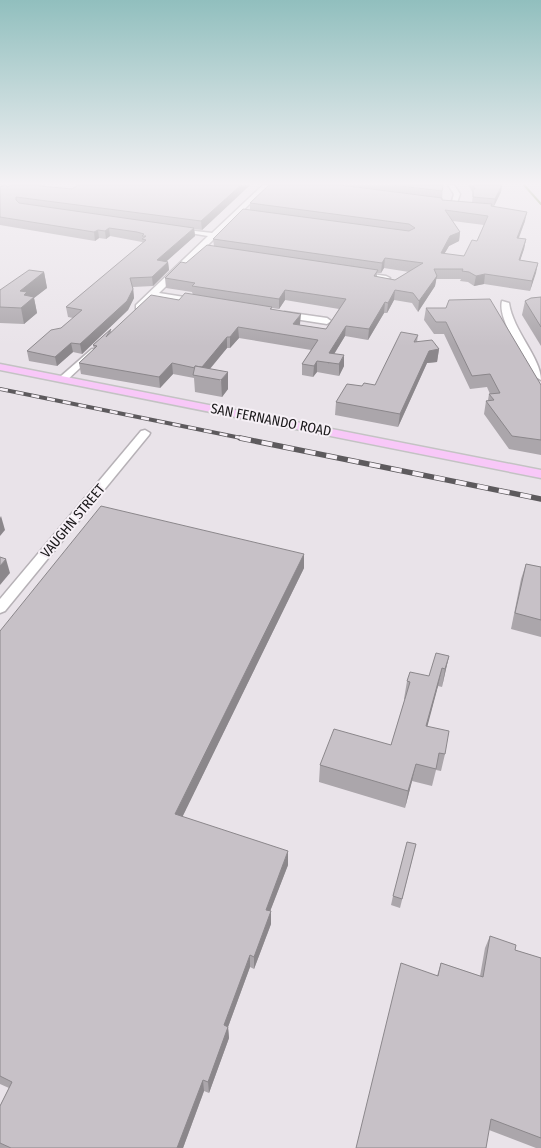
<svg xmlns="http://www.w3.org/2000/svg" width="541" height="1148" font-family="'Fira Sans Condensed',sans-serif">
<rect width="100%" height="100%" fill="#e9e3e9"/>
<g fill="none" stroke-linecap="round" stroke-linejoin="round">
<polyline stroke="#839860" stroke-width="2" points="524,185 541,204"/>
<defs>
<g id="minor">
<polygon points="263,185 269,185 159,293 197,299 201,301 200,303 154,297 142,309 136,309 136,305 208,236 178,231 178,229 212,233"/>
<polygon points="448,185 454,185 460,194 456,206 451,205 454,194"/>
<polygon points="358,272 386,276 390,278 386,280 357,274"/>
<path d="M502,301L509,303C513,331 541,358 541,380L536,377C526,360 497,320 502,301Z"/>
<polygon points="285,312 327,318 331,321 327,324 282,317 282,313"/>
<polygon points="92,349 95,350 95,354 66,381 60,381 60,377"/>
<polygon points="145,430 150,433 149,435 5,611 0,613 0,599 141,431"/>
</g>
<polygon id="major" points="0,364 541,470 541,478 0,370"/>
</defs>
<use href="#minor" stroke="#b6b1b6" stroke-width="3"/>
<use href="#major" stroke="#c3c3c3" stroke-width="3"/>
<use href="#minor" fill="#fff" fill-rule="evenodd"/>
<use href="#major" fill="#f8c8f8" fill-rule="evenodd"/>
<defs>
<polyline id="rail-far1" points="0,389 246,439"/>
<polyline id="rail" points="240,438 541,499"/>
</defs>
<use href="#rail-far1" stroke="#5d5a5d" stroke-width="4"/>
<use href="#rail" stroke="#5d5a5d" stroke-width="5.5"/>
<use href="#rail-far1" stroke="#f6f0f6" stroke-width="2.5" stroke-dasharray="8" stroke-linecap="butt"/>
<use href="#rail" stroke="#f6f0f6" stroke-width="4" stroke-dasharray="11" stroke-linecap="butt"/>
</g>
<g fill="#aba6ab" fill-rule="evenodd">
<polygon points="11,185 44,185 45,186 72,189 250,185 202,230 194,229 195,236 166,261 168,262 169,270 153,286 133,287 134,298 128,310 82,354 73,352 57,366 29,361 27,351 61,328 73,318 68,317 66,307 143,243 142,242 110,236 106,239 99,238 95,241 0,225 0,187 8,187"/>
<path d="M269,185H443L442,200L472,203L473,193L468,185H502L501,192L494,206H491L525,221L519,238L526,239L524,249L520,260L538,263L530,291L484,284L474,286L468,282L460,281L461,279H436L435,286L418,312L412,303L394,300L387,313H384L368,340L345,336L334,354L344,366L339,376L317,372L313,377L302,375V364L311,350L239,338L230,348H227L210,369L228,389L222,397L195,392L194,378L173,374L160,388L81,374L79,363L94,349L93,345L111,329V332L193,295L192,292L166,288L165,278L186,263L214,246L213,239L250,210V203ZM453,221L484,225L477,241L464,256L444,254L449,246L459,241L460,232ZM384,268L409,272L395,280L377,277V273H381ZM285,300L339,309L326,329L300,325V324L272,309V308L279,309Z"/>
<polygon points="44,272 47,288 34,298 37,313 24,324 0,323 0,290"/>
<polygon points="541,297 541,346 522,315 525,301"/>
<polygon points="426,308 541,385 541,455 509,449 484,414 486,401 488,400 489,394 490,394 487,387 470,389 444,334 434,334 424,320"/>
<polygon points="418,335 417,342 439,349 437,362 427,363 398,427 335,415 336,402 375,385"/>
<polygon points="304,554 304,568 182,817 288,865 270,911 271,924 254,969 250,967 228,1027 229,1038 209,1093 204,1091 183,1148 0,1148 0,1106 9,1088 0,1084 0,631"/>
<polygon points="526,564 541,567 541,637 511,629 521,579"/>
<polygon points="449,656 442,687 438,686 427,726 445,754 441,771 436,770 432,786 412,781 405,808 319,782 320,765 391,745 405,699 404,699 407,681 429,676"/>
<polygon points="416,844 400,908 391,905 393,896"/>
<polygon points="490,936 515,950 541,958 541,1148 536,1148 489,1130 437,976 441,963 480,976 485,948"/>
</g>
<g fill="#8b878b">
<polygon points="241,185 250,185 202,230 201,221"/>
<polygon points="502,185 501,192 494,206 495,199"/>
<polygon points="527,212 525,221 515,247 517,238"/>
<polygon points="109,228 110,236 106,239 105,231"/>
<polygon points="194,228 195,236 158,269 157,260"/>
<polygon points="98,230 99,238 95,241 94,232"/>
<polygon points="460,232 459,241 449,246 439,263 441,253 450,236"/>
<polygon points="526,239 524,249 517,270 519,260"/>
<polygon points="385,258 384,268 381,273 382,263"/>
<polygon points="168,262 169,270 153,286 152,277"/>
<polygon points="538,263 536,273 530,291 532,281"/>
<polygon points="44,272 47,288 34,298 37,313 24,324 21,308 20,291"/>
<polygon points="485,274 484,284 474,286 476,276"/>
<polygon points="437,276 435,286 418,312 419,301"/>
<polygon points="133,289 134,298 128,310 82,354 80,344"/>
<polygon points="285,290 285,300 279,309 279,299"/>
<polygon points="395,290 394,300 387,313 388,303"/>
<polygon points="385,302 384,313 368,340 369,329"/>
<polygon points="301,314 300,324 293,334 293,324"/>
<polygon points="346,326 345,336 328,364 329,353"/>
<polygon points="238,327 239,338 230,348 230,337"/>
<polygon points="227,337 227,348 203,377 200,369"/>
<polygon points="71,343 73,352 57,366 55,357"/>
<polygon points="439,349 437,362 427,363 398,427 400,414 429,351"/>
<polygon points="344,355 344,366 339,376 339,364"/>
<polygon points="317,361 317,372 313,377 314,366"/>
<polygon points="172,363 173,374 160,388 159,377"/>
<polygon points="228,372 228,389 222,397 221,380"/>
<polygon points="1,516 5,530 0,536 0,518"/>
<polygon points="304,554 304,568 177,828 175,814"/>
<polygon points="6,559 10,573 0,585 0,566"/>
<polygon points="449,656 445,673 442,687 445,669"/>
<polygon points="442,668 438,686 423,743 426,726"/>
<polygon points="416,764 412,781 405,808 408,791"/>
<polygon points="288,851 288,865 266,922 266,910"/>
<polygon points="271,911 271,924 254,969 254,957"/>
<polygon points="250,955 250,967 228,1027 229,1038 209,1093 208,1082 224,1025"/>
<polygon points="203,1080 204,1091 183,1148 177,1148"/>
</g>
<g fill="#c7c1c7" stroke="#8b878b" fill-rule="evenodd">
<polygon points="5,185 8,187 11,185 41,185 40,186 72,189 78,185 241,185 201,221 16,197 16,200 19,203 194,228 157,260 168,262 152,277 130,278 133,289 127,301 80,344 71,343 55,357 27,351 51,330 61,328 82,310 66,307 146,240 142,239 146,236 142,236 144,234 137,232 109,228 105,231 98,230 94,232 0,217 0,187"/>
<path d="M269,185H340L442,198V200L492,204L491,206L527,212L517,238L526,239L519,260L538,263L532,281L485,274L476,276L469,272L462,271L463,269H434L437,276L419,301L413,293L395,290L388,303L385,302L369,329L346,326L329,353L344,355L339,364L317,361L314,366L302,364L318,340L238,327L230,337H227L202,367L195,366V368L172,363L159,377L79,363L97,346L93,345L111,329L106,337L151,295L179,300L185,293L272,307L270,309L301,314L293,324L326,329L346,299L285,290L279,299L192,286L195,283L165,278L181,262L186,263L207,245L378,270L374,276L395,280L423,263L385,258L382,263L213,239L243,209L409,231L415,228L409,224L250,203ZM445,210L488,216L477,241L472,240L464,256L441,253L450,236L460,232Z"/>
<polygon points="392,185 443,185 442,191"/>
<polygon points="473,185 502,185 495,199 473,197 473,189 475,189"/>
<polygon points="29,270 44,272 20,291 27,292 24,295 34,297 21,308 0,307 0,290"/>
<polygon points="541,297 541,327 525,301 531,298"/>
<polygon points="490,299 541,385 541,440 512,436 486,401 494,400 489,394 500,393 490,374 472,376 446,322 436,322 426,308 446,308 449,300"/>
<polygon points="401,332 418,335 414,342 432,340 439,349 429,351 400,414 336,402 347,384 362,386 364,383 375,385"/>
<polygon points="195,366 228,372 221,380 193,375"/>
<polygon points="101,506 304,554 175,814 288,851 266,910 271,911 254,957 250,955 224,1025 228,1027 208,1082 203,1080 177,1148 11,1148 0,1143 0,1106 12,1082 0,1076 0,631"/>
<polygon points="0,557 6,559 0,566"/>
<polygon points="526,564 541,567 541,620 515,613"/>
<polygon points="436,653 449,656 445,669 442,668 426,726 449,731 445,754 439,753 436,769 416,764 408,791 320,765 334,729 391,745 410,682 407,681 410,672 429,676"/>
<polygon points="407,842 416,844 402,899 393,896"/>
<polygon points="490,936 516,945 515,950 541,958 541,1138 491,1119 486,1148 356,1148 401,963 438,976 441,963 483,977"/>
</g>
<linearGradient id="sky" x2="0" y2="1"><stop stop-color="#91bfbe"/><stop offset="0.53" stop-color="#f5f2f5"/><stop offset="1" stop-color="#f5f2f5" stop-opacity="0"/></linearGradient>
<rect width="541" height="346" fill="url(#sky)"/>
<g text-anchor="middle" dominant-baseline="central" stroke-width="4" stroke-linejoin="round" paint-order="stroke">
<g font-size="14" fill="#191719" stroke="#f6f0f6">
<text transform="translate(271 420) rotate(11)">SAN FERNANDO ROAD</text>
<text transform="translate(73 521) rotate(-50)">VAUGHN STREET</text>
</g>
</g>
</svg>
